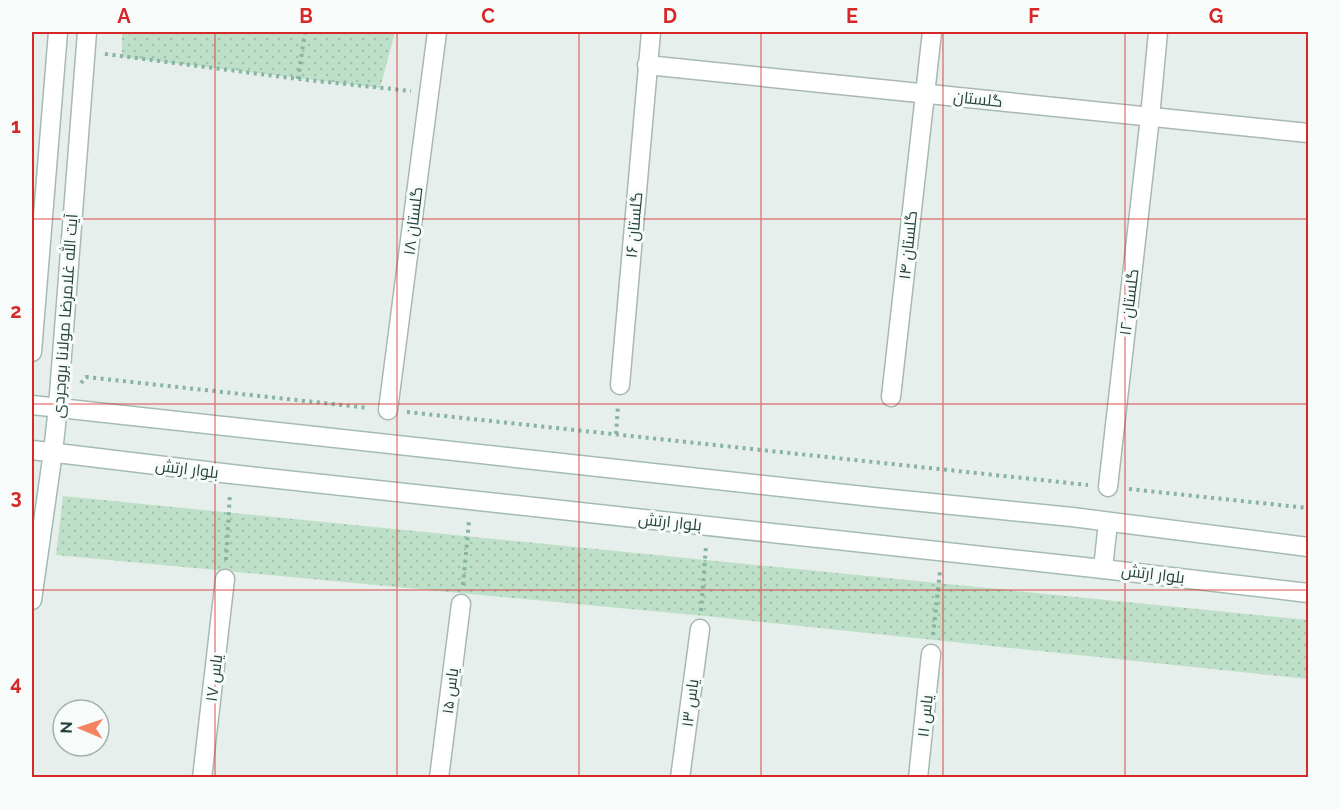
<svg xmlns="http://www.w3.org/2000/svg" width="1340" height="809" font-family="Raleway,Cairo,sans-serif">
<defs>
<pattern id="grass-dots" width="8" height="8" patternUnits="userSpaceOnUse" patternTransform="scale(1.5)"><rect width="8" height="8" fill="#bfe0c8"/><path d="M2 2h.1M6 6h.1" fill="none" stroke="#a4c1ad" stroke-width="1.8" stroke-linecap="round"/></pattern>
</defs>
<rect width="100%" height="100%" fill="#e6efeb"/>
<g fill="url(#grass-dots)">
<polygon points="122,32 395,32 380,88 122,57"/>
<polygon points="63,496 1308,620 1308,679 705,616 56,555"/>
</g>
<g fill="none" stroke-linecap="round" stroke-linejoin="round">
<defs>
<g id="minor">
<polyline points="647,65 1308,133"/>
<polyline points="620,385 651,32"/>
<polyline points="891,397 932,32"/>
<polyline points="388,410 437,32"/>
<polyline points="1108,487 1150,117 1158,32"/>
<polyline points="202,778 225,579"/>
<polyline points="439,778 461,604"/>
<polyline points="680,778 700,629"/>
<polyline points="918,778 931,654"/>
</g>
<g id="tertiary">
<polyline points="32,352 58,32"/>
<polyline points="58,407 87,32"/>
</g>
<g id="secondary">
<polyline points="32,405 882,498 1072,517 1308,547"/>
<polyline points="32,450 231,474 1103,569 1308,593"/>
<polyline points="1103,569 1108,522"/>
<polyline points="32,600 53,452 58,407"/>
</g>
</defs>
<use href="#minor" stroke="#a8b8b2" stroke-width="21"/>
<use href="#tertiary" stroke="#a8b8b2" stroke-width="21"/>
<use href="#secondary" stroke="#a4bbb3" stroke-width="21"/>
<g stroke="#86b3a5" stroke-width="4" stroke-dasharray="3 4.5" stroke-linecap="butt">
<polyline points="105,54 298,79 411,91"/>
<polyline points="298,79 305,32"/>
<polyline points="81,383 86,377 369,408"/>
<polyline points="407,412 1088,485"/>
<polyline points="616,434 618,405"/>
<polyline points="1129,489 1308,508"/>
<polyline points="226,560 230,493"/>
<polyline points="463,585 469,521"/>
<polyline points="701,611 706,546"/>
<polyline points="933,635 940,571"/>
</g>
<use href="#minor" stroke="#fff" stroke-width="18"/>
<use href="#tertiary" stroke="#fff" stroke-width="18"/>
<use href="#secondary" stroke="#fff" stroke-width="18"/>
</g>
<path fill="none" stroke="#d62828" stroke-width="1.5" stroke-opacity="0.55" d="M215,32V778M397,32V778M579,32V778M761,32V778M943,32V778M1125,32V778M32,219H1308M32,404H1308M32,590H1308"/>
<g text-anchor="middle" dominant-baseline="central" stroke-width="6" stroke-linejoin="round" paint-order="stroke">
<g font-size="16" fill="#24423a" stroke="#f7fbf9">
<text transform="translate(978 99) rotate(6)">گلستان</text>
<text transform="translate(413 221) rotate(-83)">گلستان ۱۸</text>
<text transform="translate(634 225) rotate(-85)">گلستان ۱۶</text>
<text transform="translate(908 245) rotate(-84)">گلستان ۱۴</text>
<text transform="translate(1129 302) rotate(-83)">گلستان ۱۲</text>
<text transform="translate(65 316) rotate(-86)">آیت الله غلامرضا مولانا بروجردی</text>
<text transform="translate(187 469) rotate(7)">بلوار ارتش</text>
<text transform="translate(670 522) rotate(6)">بلوار ارتش</text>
<text transform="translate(1153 574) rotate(7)">بلوار ارتش</text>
<text transform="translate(214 678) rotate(-83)">یاس ۱۷</text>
<text transform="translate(450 691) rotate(-83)">یاس ۱۵</text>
<text transform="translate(690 703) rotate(-83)">یاس ۱۳</text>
<text transform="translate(925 716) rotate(-84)">یاس ۱۱</text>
</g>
</g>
<rect width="1340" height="809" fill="none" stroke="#f7fbf9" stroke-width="66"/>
<g transform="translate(81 728) rotate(272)"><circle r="28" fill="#f7fbf9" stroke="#a3b1ad" stroke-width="1.5"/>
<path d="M0-4.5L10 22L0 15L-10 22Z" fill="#f4845f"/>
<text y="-9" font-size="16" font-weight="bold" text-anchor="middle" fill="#24423a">N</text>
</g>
<rect x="33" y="33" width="1274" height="743" fill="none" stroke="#d62828" stroke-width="2"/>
<g font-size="20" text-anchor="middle" font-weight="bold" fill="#d62828">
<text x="124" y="23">A</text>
<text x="306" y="23">B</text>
<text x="488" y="23">C</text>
<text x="670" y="23">D</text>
<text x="852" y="23">E</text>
<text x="1034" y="23">F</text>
<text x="1216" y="23">G</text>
<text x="16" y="133">1</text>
<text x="16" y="318">2</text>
<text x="16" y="504">3</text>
<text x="16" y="690">4</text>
</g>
</svg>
